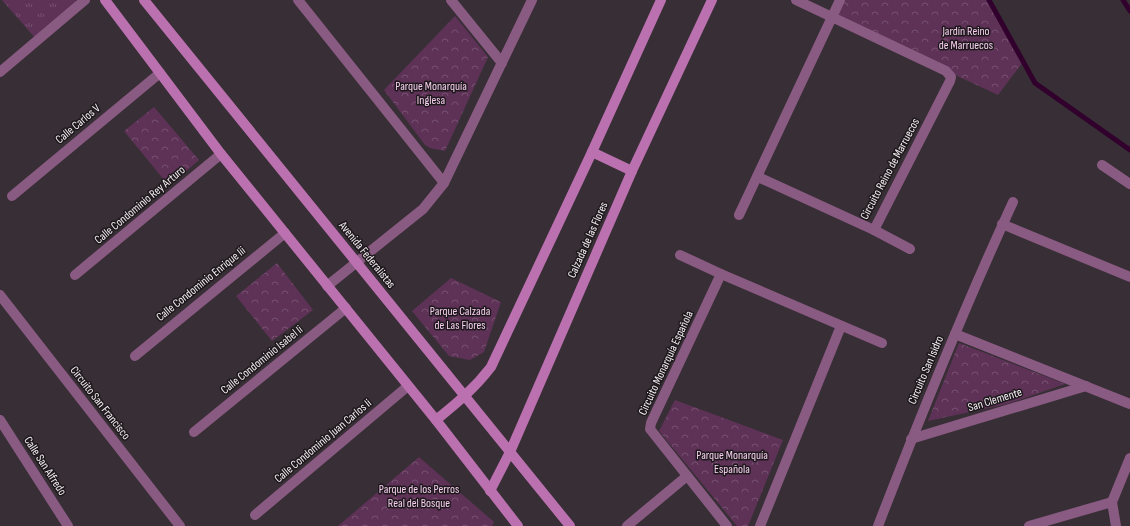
<svg xmlns="http://www.w3.org/2000/svg" width="1130" height="526" font-family="'Sofia Sans Condensed',sans-serif">
<defs>
<pattern id="grass-tufts" width="24" height="20" patternUnits="userSpaceOnUse"><rect width="24" height="20" fill="#5e3257"/><path d="M3 7l-1-3M5 7V3M7 7l1-3M15 17l-1-3M17 17v-4M19 17l1-3" fill="none" stroke="#765070"/></pattern>
<pattern id="park-crowns" width="20" height="18" patternUnits="userSpaceOnUse"><rect width="20" height="18" fill="#5e3257"/><path d="M2 6a3 3 0 1 1 6 0M12 15a3 3 0 1 1 6 0" fill="none" stroke="#765070"/></pattern>
</defs>
<rect width="100%" height="100%" fill="#382e36"/>
<polygon fill="url(#grass-tufts)" points="2,0 75,0 78,3 36,39"/>
<g fill="url(#park-crowns)">
<polygon points="845,0 989,0 1023,62 998,95 949,72 838,15"/>
<polygon points="455,16 488,57 445,151 430,148 425,145 384,90"/>
<polygon points="154,107 199,160 169,186 124,131"/>
<polygon points="277,263 313,310 272,341 236,296"/>
<polygon points="451,278 501,302 484,352 470,360 449,356 412,311"/>
<polygon points="959,343 1065,384 1007,404 928,421"/>
<polygon points="675,400 783,440 748,526 737,526 659,431"/>
<polygon points="419,457 494,522 492,526 338,526"/>
</g>
<g fill="none" stroke-linecap="round" stroke-linejoin="round">
<g stroke="#31002c" stroke-width="5">
<polyline points="989,0 1035,83 1130,150"/>
<polyline points="1123,0 1130,11"/>
</g>
<g stroke="#8a5b82" stroke-width="10">
<polyline points="298,0 444,183"/>
<polyline points="451,0 502,63"/>
<polyline points="796,0 946,71 951,77 950,81 874,230"/>
<polyline points="0,72 85,0"/>
<polyline points="1102,165 1130,184"/>
<polyline points="758,177 874,230 910,249"/>
<polyline points="12,196 160,73"/>
<polyline points="739,215 840,0"/>
<polyline points="1002,224 1130,277"/>
<polyline points="680,255 721,274 882,343"/>
<polyline points="721,274 651,423 650,429 727,526"/>
<polyline points="75,275 221,154"/>
<polyline points="327,286 423,209 444,183 532,0"/>
<polyline points="0,295 180,526"/>
<polyline points="955,334 1130,404"/>
<polyline points="135,356 285,233"/>
<polyline points="0,420 68,526"/>
<polyline points="194,432 346,308"/>
<polyline points="911,439 1086,386"/>
<polyline points="255,515 408,386"/>
<polyline points="627,526 687,476"/>
<polyline points="760,526 841,326"/>
<path d="M878,526C920,417 964,308 1013,202"/>
<polyline points="1029,526 1112,502"/>
<polyline points="1116,526 1112,502 1130,458"/>
</g>
<g stroke="#bb71af" stroke-width="10">
<polyline points="105,0 221,154 436,420 518,526"/>
<polyline points="144,0 570,526"/>
<polyline points="592,152 632,171"/>
<path d="M436,420C457,403 474,389 491,367L592,152L661,0"/>
<polyline points="490,491 510,452 632,171 712,0"/>
</g>
</g>
<g text-anchor="middle" dominant-baseline="central" stroke-width="3" stroke-linejoin="round" paint-order="stroke">
<g font-size="12" fill="#f8d0f0" stroke="#1d181c">
<text x="966" y="31">Jardín Reino<tspan x="966" dy="14">de Marruecos</tspan></text>
<text x="431" y="86">Parque Monarquía<tspan x="431" dy="14">Inglesa</tspan></text>
<text x="460" y="311">Parque Calzada<tspan x="460" dy="14">de Las Flores</tspan></text>
<text x="732" y="455">Parque Monarquía<tspan x="732" dy="14">Española</tspan></text>
<text x="419" y="489">Parque de los Perros<tspan x="419" dy="14">Real del Bosque</tspan></text>
</g>
<g font-size="12" fill="#f4eef3" stroke="#1d181c">
<text transform="translate(78 124) rotate(-40)">Calle Carlos V</text>
<text transform="translate(890 169) rotate(-62)">Circuito Reino de Marruecos</text>
<text transform="translate(140 205) rotate(-40)">Calle Condominio Rey Arturo</text>
<text transform="translate(588 240) rotate(-66)">Calzada de las Flores</text>
<text transform="translate(367 255) rotate(51)">Avenida Federalistas</text>
<text transform="translate(201 284) rotate(-39)">Calle Condominio Enrique Iii</text>
<text transform="translate(262 360) rotate(-39)">Calle Condominio Isabel Ii</text>
<text transform="translate(666 363) rotate(-65)">Circuito Monarquía Española</text>
<text transform="translate(926 370) rotate(-67)">Circuito San Isidro</text>
<text transform="translate(995 400) rotate(-17)">San Clemente</text>
<text transform="translate(100 403) rotate(52)">Circuito San Francisco</text>
<text transform="translate(323 441) rotate(-40)">Calle Condominio Juan Carlos Ii</text>
<text transform="translate(45 466) rotate(57)">Calle San Alfredo</text>
</g>
</g>
</svg>
